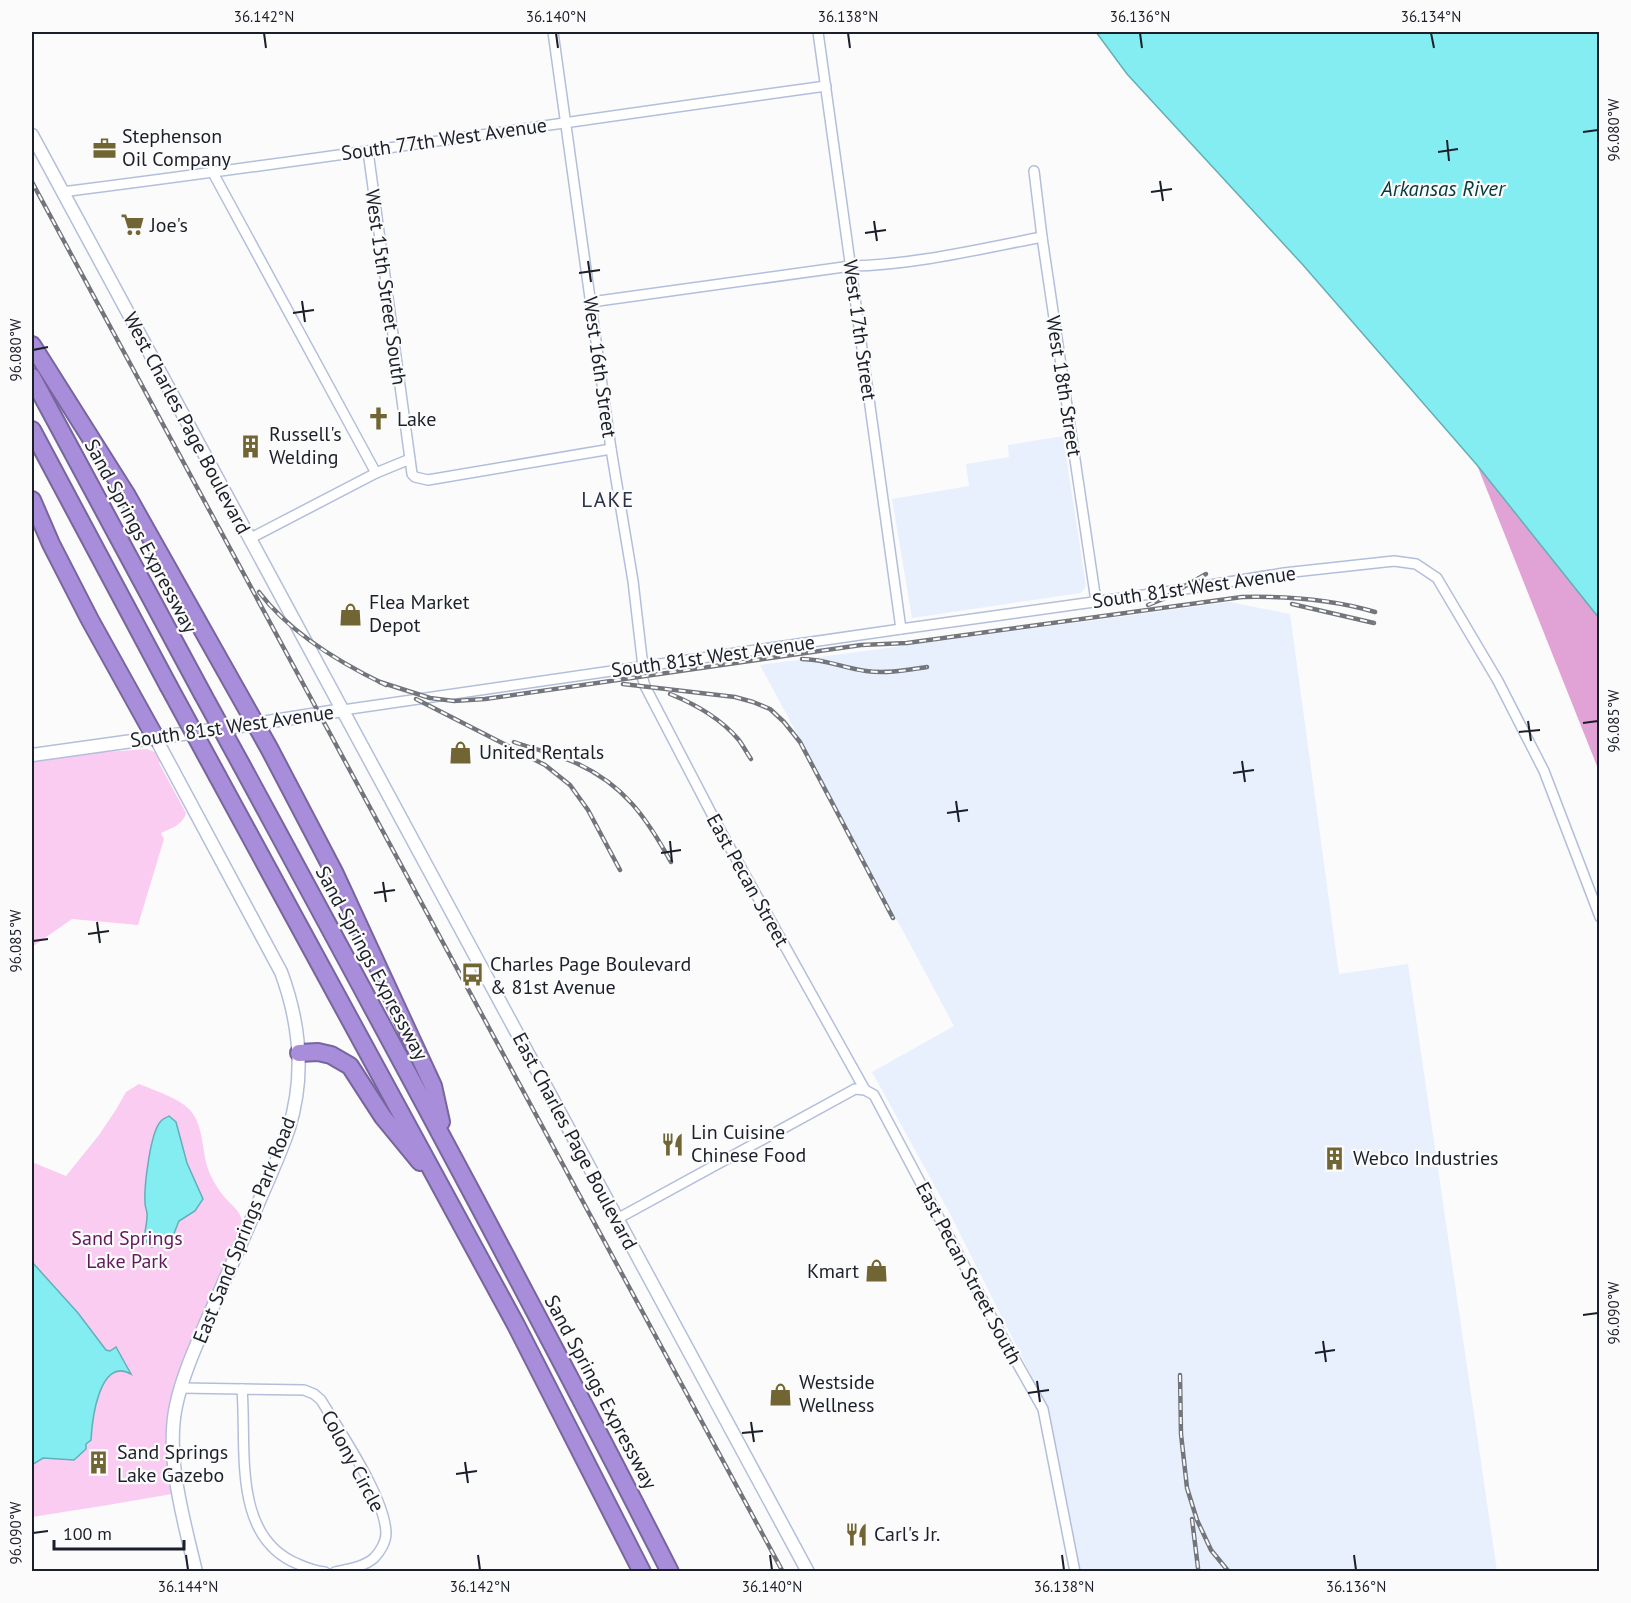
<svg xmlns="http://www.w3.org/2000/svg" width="1631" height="1603" font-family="'PT Sans',sans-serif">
<rect width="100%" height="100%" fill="#fbfbfb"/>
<g fill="#e8effd">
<polygon points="1063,436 1086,586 1081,593 912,618 892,499 969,486 966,464 1009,457 1008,445"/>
<polygon points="1230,602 1290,614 1339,974 1408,964 1497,1571 1079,1571 1047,1407 949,1212 872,1072 954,1026 760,665"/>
</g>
<g fill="#fbccf2">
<path d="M147,749L157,753L161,760L159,763L186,813C183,825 171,828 161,833L164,839L138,925L72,919L32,947V762L90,753Z"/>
<path d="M139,1084C154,1090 178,1098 189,1109C203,1123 202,1148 207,1166C210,1176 216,1186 222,1194C231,1206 245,1212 242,1229L177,1383L166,1453L172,1494L108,1505L32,1517V1162L66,1176L99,1135L117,1108L126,1092Z"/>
</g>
<polygon fill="#e1a3d6" points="1477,465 1599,618 1599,771"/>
<g fill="#83edf1" stroke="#64afb5" stroke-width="1.5">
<polygon points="1096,32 1599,32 1599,618 1477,465 1303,265 1127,74"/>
<path d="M169,1116L176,1122L187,1163L203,1199L195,1211L179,1221L173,1236L168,1238L161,1245L151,1247C140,1238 147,1229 147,1217C148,1212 145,1208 145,1203C144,1187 150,1132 161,1121C163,1118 166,1118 169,1116Z"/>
<path d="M32,1262L78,1313L106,1350L110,1351L116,1347L131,1374C99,1356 92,1421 91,1440L86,1444V1449L74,1460L43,1458L32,1465Z"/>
</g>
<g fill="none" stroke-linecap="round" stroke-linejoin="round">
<defs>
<g id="street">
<polyline points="553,32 611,449 633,581 643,667 642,676 645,686 719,828 865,1090"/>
<polyline points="818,32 901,629"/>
<polyline points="368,151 410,459 412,474 415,477 428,480 611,449"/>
<polyline points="212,171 376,473"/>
<polyline points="1034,171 1042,237 1096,601"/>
<path d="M62,192C317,160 571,121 826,86"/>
<path d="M591,302L851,266C913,265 980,249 1042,237"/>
<polyline points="249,539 376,473 410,459"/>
<polyline points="343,710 901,629 1179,590 1284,573 1394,561 1416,564 1437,578 1498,681 1544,771 1600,917"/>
<polyline points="617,1219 855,1089 865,1090 874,1095 999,1331 1043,1409 1075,1572"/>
<polyline points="181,1388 242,1389"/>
<path d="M325,1572C315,1571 307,1568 298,1564C231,1537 247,1447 242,1389L304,1390L314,1394L321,1400C340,1432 385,1497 386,1533C386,1542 380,1552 374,1558C364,1567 348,1569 335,1572"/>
</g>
<g id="secondary">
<polyline points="32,135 808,1572"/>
<path d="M155,737L281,972C300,1023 305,1076 289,1128C281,1152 270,1176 260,1199C243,1240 225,1280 207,1320C195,1348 182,1377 176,1406C165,1457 184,1521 196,1572"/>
<polyline points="32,755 254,724 343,710"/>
</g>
<g id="highway">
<polyline points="32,345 126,494 269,748 335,874 433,1086 441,1122"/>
<polyline points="32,377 202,693"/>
<polyline points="32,430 168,685"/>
<polyline points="32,500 51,544 90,620 155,737"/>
<path d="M242,766C387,1034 532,1301 670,1572"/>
<polyline points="218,777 516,1325 642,1572"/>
<polyline points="299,1053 318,1052 331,1055 350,1066 383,1117 420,1162"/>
</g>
</defs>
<use href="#street" stroke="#b3bfda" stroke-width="12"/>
<use href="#secondary" stroke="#b3bfda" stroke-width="15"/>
<use href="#highway" stroke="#77669d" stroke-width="20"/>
<use href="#street" stroke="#fff" stroke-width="9"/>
<use href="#secondary" stroke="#fff" stroke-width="12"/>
<use href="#highway" stroke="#a88ddb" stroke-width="16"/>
<defs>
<g id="rail">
<polyline points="32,182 783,1572"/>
<path d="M259,592C290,633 340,663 386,685"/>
<polyline points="1292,604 1374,623"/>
<polyline points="1148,605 1163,599 1206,574"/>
<path d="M802,659C824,659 844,668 866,671C886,674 907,670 927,667"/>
<path d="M380,682L430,698L454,701L485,699L861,645L907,643L1242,597C1287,596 1331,599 1375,612"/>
<polyline points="623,684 735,697 753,702 770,709 784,722 800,742 893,918"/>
<path d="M670,694C695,704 720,718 738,739C743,745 746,752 751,759"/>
<polyline points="416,699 545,765 570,785 588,810 620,870"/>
<path d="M514,742C534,749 556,754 576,763C624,785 646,817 671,862"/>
<polyline points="1180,1375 1181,1434 1187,1488 1197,1520 1211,1550 1229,1572"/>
<polyline points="1192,1519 1198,1568"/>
</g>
</defs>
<use href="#rail" stroke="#72757b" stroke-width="4.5"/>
<use href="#rail" stroke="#fbfbfb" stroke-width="2" stroke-dasharray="7" stroke-linecap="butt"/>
<defs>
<g id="highway-bridge">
<polyline points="168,685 218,777"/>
<polyline points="202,693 242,766"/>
</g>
</defs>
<use href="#highway-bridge" stroke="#77669d" stroke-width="20" stroke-linecap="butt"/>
<use href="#highway-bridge" stroke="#a88ddb" stroke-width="16"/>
</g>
<path fill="none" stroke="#1b1f29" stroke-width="2" d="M264,33L266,48M556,33L558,48M848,33L850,48M1140,33L1142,48M1431,33L1434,48M1583,132L1598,130M1447,140L1449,161M1438,152L1458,149M1160,181L1163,201M1151,192L1172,189M874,221L877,241M865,233L886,230M588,261L591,282M579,273L600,270M302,301L305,322M293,313L314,310M33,350L48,347M1528,721L1531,741M1583,723L1598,721M1519,732L1540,730M1242,761L1245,782M1233,773L1254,770M956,801L959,822M947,813L968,810M670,841L672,862M661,853L681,850M383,882L386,902M374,893L395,890M97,922L100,943M88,934L109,931M33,941L48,939M1583,1315L1598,1313M1323,1341L1326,1362M1315,1353L1335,1350M1037,1381L1040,1402M1028,1393L1049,1390M751,1422L754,1442M742,1433L763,1431M465,1462L468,1483M456,1474L477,1471M33,1533L48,1531M186,1555L188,1570M478,1555L480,1570M770,1555L772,1570M1062,1555L1064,1570M1354,1555L1356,1570"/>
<defs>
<symbol id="office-bare" viewBox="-9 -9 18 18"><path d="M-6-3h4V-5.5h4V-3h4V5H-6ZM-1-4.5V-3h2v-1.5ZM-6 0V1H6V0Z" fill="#716633" stroke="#fbfbfb" stroke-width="2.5" paint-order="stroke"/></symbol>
<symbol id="supermarket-bare" viewBox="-9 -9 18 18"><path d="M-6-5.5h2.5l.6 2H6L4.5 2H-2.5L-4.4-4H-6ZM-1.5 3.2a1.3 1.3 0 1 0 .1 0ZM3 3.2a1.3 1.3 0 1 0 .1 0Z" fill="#716633" stroke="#fbfbfb" stroke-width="2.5" paint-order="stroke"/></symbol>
<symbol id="church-bare" viewBox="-9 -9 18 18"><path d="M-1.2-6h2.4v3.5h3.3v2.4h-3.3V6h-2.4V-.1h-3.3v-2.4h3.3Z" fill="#716633" stroke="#fbfbfb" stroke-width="2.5" paint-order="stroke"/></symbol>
<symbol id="building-bare" viewBox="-9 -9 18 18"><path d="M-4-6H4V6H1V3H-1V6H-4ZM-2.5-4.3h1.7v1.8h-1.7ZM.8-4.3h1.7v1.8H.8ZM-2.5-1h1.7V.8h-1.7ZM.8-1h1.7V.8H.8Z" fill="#716633" stroke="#fbfbfb" stroke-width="2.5" paint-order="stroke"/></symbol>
<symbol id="shop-bare" viewBox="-9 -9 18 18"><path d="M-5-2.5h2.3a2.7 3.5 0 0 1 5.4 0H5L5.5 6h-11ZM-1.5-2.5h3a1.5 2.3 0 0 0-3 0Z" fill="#716633" stroke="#fbfbfb" stroke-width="2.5" paint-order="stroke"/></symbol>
<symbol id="bus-bare" viewBox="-9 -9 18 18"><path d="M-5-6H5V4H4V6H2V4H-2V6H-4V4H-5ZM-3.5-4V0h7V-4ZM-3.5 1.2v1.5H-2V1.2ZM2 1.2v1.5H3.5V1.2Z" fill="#716633" stroke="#fbfbfb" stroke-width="2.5" paint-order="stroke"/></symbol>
<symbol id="restaurant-bare" viewBox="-9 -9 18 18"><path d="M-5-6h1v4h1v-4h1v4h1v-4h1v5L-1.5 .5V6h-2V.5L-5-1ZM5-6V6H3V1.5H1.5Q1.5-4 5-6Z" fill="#716633" stroke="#fbfbfb" stroke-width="2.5" paint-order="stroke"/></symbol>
</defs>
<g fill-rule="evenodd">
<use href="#office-bare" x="88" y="132" width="33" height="33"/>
<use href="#supermarket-bare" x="116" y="208" width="33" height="33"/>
<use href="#church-bare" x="362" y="402" width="33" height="33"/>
<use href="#building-bare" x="234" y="430" width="33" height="33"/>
<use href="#shop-bare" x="334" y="598" width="33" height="33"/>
<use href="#shop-bare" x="444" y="736" width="33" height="33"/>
<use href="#bus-bare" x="456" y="958" width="33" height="33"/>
<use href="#restaurant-bare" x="656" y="1128" width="33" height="33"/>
<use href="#building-bare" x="1318" y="1142" width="33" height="33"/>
<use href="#shop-bare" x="860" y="1254" width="33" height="33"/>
<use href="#shop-bare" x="764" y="1378" width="33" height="33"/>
<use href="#building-bare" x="82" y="1446" width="33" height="33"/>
<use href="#restaurant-bare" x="840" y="1518" width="33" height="33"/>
</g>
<g text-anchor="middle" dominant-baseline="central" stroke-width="4.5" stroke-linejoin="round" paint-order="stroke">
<g font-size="20" fill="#1b1f29" stroke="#fbfbfb" text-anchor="start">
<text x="122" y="136">Stephenson<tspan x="122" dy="23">Oil Company</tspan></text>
<text x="150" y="225">Joe's</text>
<text x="397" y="419">Lake</text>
<text x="269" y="434">Russell's<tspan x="269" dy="23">Welding</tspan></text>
<text x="369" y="602">Flea Market<tspan x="369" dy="23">Depot</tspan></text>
<text x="479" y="752">United Rentals</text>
<text x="490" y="964">Charles Page Boulevard<tspan x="490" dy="23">&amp; 81st Avenue</tspan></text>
<text x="691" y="1132">Lin Cuisine<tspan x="691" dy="23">Chinese Food</tspan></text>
<text x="1353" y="1158">Webco Industries</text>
<text x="859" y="1271" text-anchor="end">Kmart</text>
<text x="799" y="1382">Westside<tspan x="799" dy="23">Wellness</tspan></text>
<text x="117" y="1452">Sand Springs<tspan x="117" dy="23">Lake Gazebo</tspan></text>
<text x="874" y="1534">Carl's Jr.</text>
</g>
<g font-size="20" fill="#1b1f29" stroke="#fbfbfb">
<text transform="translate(444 139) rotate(-8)">South 77th West Avenue</text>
<text transform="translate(386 287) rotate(82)">West 15th Street South</text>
<text transform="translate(860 330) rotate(82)">West 17th Street</text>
<text transform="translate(600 367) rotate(82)">West 16th Street</text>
<text transform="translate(1064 386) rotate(81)">West 18th Street</text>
<text transform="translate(187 423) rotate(62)">West Charles Page Boulevard</text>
<text transform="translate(141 536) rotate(62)">Sand Springs Expressway</text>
<text transform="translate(1194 587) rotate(-8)">South 81st West Avenue</text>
<text transform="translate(713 656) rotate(-8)">South 81st West Avenue</text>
<text transform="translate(232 726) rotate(-8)">South 81st West Avenue</text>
<text transform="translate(748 880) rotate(61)">East Pecan Street</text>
<text transform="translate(372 963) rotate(62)">Sand Springs Expressway</text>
<text transform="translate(575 1141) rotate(62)">East Charles Page Boulevard</text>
<text transform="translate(244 1230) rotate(-68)">East Sand Springs Park Road</text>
<text transform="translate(969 1273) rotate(62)">East Pecan Street South</text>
<text transform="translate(601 1392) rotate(62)">Sand Springs Expressway</text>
<text transform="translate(353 1461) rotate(62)">Colony Circle</text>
</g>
<g font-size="20" fill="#611959" stroke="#fbfbfb">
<text x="127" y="1238">Sand Springs<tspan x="127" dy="23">Lake Park</tspan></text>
</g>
<g font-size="21" font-style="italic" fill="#04393b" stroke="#fbfbfb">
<text x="1443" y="188">Arkansas River</text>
</g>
<g font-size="21" letter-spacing="1.5" fill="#293248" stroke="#fbfbfb">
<text x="608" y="499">LAKE</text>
</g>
</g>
<rect width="1631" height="1603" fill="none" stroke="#fbfbfb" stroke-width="66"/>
<path d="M54 1540v9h130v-9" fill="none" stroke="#1b1f29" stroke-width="3"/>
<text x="63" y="1540" font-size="18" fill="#1b1f29" stroke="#fbfbfb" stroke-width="4.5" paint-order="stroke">100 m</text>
<rect x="33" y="33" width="1565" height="1537" fill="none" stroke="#1b1f29" stroke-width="2"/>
<g font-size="15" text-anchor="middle" fill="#1b1f29">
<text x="264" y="22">36.142°N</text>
<text x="556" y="22">36.140°N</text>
<text x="848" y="22">36.138°N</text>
<text x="1140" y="22">36.136°N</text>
<text x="1431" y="22">36.134°N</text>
<text transform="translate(1614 130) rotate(-90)" y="5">96.080°W</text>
<text transform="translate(16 350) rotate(-90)" y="5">96.080°W</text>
<text transform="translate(1614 721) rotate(-90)" y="5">96.085°W</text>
<text transform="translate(16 941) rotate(-90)" y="5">96.085°W</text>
<text transform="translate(1614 1313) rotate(-90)" y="5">96.090°W</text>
<text transform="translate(16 1533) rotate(-90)" y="5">96.090°W</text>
<text x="188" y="1592">36.144°N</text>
<text x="480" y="1592">36.142°N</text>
<text x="772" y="1592">36.140°N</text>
<text x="1064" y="1592">36.138°N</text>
<text x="1356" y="1592">36.136°N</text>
</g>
</svg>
